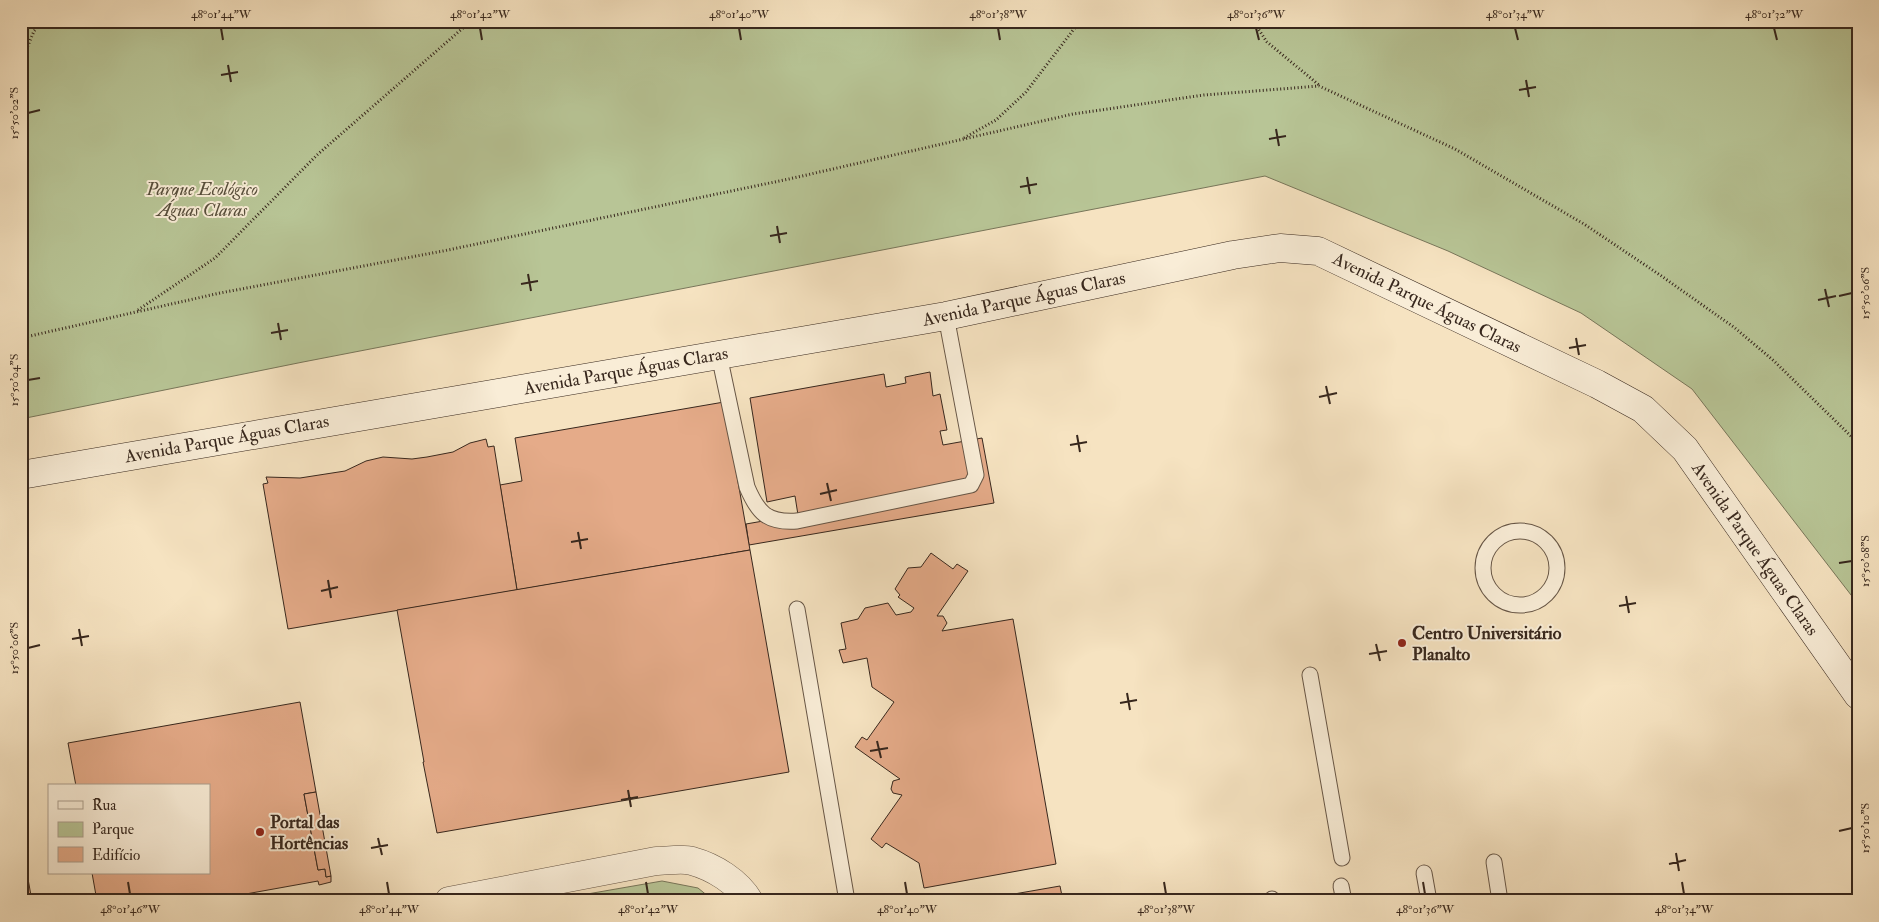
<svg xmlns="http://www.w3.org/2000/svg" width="1879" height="922" font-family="'IM FELL Double Pica',serif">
<rect width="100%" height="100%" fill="#f6e3c1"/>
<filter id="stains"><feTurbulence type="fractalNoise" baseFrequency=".004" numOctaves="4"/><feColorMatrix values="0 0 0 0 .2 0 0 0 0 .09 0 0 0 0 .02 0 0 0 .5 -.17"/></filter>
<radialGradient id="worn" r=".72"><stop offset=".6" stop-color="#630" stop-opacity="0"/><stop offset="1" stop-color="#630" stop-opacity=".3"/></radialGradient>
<g fill="#b8c596" stroke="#78765a">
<polygon points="21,21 1858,21 1858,604 1692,389 1581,313 1448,251 1265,176 303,362 21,419"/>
<polygon points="662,881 698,888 714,901 547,901"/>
</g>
<g fill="#e5ab89" stroke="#37271d">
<polygon points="930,372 933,396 940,394 947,430 940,431 943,445 982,438 994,503 749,545 746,524 798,515 795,496 767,502 750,398 884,374 886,387 906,383 905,377"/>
<polygon points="724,402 750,550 517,590 500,485 522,481 515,438"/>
<polygon points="486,439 488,447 494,446 517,590 288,629 263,484 268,483 266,477 300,478 345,471 366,461 383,457 412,459 427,457 453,452 470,443"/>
<polygon points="750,550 789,772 437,833 423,762 424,762 397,610"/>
<polygon points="931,553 953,569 957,564 968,571 937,616 943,616 947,623 942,631 1013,619 1056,864 924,888 919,863 886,843 882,848 871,839 902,795 893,793 891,789 893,781 900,779 855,747 862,737 867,740 894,702 872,687 867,658 843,663 839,650 846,649 841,623 858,619 865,608 888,603 896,615 911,612 914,608 898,597 900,595 895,589 908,568 921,567"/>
<polygon points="300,702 316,792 304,794 318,870 325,869 326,877 331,876 331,882 319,885 318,881 207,901 191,901 190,896 167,901 97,901 92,873 209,873 209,786 76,786 68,743"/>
<polygon points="316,792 331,876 326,877 325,869 318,870 304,794"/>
<polygon points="21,840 32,901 21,901"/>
<polygon points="1060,886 1063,901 974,901"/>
<polygon points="190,896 191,901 167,901 167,900"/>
<polygon points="674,896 674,901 667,901 667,897"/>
</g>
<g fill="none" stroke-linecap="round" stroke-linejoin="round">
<defs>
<g id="lane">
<path d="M719,355L747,487C758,513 767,523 797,521L971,485L976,475L946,316"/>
<circle cx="1520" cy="568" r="37"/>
<polyline points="797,609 847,901"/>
<polyline points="1310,675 1342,858"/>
<polyline points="1494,862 1500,901"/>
<polyline points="1424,873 1429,901"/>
<polyline points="1341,886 1344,901"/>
<polyline points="1272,899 1272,901"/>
</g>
<path id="street" d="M449,901L656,861C667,861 682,858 692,861C714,867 738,882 749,901"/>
<polyline id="secondary" points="21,475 946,316 1233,255 1280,248 1318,251 1597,384 1643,409 1685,449 1858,695"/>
</defs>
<use href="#lane" stroke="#675646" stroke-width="17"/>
<use href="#street" stroke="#675646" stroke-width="29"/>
<use href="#secondary" stroke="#37271d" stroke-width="29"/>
<g stroke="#37271d" stroke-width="3" stroke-dasharray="1 2.5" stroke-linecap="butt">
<polyline points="1253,21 1267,42 1319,85"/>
<polyline points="21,63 34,31 43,21"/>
<polyline points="964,138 996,120 1026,92 1080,21"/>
<polyline points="138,310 215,258 317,155 471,21"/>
<polyline points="21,338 220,293 443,251 789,179 1073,114 1204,95 1319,86 1455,149 1584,224 1660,275 1735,328 1774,361 1858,443"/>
</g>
<use href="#lane" stroke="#f9edd7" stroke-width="15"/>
<use href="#street" stroke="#f9edd7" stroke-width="28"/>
<use href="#secondary" stroke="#f9edd7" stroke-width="28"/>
</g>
<path fill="none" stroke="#37271d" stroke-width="2" d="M221,28L223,40M480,28L482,40M739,28L741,40M998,28L1000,40M1256,28L1259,40M1515,28L1518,40M1774,28L1777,40M228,65L231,82M221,75L238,72M1526,80L1529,97M1519,90L1536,87M28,113L40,110M1276,129L1279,146M1269,139L1286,136M1027,177L1030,194M1020,187L1037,184M777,226L780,243M770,236L787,233M528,274L531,291M521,284L538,281M1825,289L1829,307M1839,296L1852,293M1818,300L1836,296M278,323L281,340M271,333L288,330M1576,338L1579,355M1569,348L1586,345M28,380L40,378M1326,386L1330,404M1319,397L1337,393M1077,435L1080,452M1070,445L1087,442M827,483L831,501M820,494L837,490M578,532L581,549M571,542L588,539M1839,563L1852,561M328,580L331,598M321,591L338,587M1626,596L1629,613M1619,606L1636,603M79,629L82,646M72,639L89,636M1376,644L1380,661M28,648L40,645M1369,654L1387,651M1127,693L1130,710M1120,703L1137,700M877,741L881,758M870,751L888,748M628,790L631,807M621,800L638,797M1839,831L1852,828M378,838L382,855M371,848L388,845M1676,853L1679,871M1669,864L1686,860M128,882L130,894M387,882L389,894M646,882L648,894M905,882L907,894M1164,882L1166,894M1423,882L1425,894M1682,882L1684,894"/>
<g fill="#8f2418" stroke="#f9edd7" stroke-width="2">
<circle cx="1402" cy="643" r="5"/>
<circle cx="260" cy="832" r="5"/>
</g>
<g text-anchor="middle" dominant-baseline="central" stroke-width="4" stroke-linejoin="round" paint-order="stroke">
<g font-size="18" font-style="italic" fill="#574e3b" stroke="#f9edd7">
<text x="202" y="189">Parque Ecológico<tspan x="202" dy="21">Águas Claras</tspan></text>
</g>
<g font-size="18" fill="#37271d" stroke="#f9edd7">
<text transform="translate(1024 299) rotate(-12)">Avenida Parque Águas Claras</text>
<text transform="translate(1427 303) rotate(26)">Avenida Parque Águas Claras</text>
<text transform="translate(626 371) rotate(-10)">Avenida Parque Águas Claras</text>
<text transform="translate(227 439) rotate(-10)">Avenida Parque Águas Claras</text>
<text transform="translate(1755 549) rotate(55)">Avenida Parque Águas Claras</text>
</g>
<g font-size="18" font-weight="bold" fill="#37271d" stroke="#f9edd7" text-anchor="start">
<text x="1412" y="633">Centro Universitário<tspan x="1412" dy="21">Planalto</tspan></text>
<text x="270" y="822">Portal das<tspan x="270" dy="21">Hortências</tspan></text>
</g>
</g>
<rect width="1879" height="922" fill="none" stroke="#f6e3c1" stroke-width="55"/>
<rect x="48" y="784" width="162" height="90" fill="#f9edd7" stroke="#ab9e8d"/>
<rect x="58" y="801" width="25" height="8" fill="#f9edd7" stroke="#ab9e8d"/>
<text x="92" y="810" font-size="15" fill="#37271d">Rua</text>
<rect x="58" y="822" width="25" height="15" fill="#b8c596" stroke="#ab9e8d"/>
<text x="92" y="834" font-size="15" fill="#37271d">Parque</text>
<rect x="58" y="847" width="25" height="15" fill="#e5ab89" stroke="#ab9e8d"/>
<text x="92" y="860" font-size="15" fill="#37271d">Edifício</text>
<rect x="28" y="28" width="1824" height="866" fill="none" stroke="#37271d" stroke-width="2"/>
<g font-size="12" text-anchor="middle" fill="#37271d">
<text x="221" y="18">48°01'44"W</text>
<text x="480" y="18">48°01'42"W</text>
<text x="739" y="18">48°01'40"W</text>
<text x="998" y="18">48°01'38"W</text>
<text x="1256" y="18">48°01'36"W</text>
<text x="1515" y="18">48°01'34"W</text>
<text x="1774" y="18">48°01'32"W</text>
<text transform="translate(14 113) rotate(-90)" y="4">15°50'02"S</text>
<text transform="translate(1865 293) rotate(-90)" y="4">15°50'06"S</text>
<text transform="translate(14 380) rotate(-90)" y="4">15°50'04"S</text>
<text transform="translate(1865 561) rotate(-90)" y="4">15°50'08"S</text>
<text transform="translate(14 648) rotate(-90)" y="4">15°50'06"S</text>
<text transform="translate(1865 828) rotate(-90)" y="4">15°50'10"S</text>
<text x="130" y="913">48°01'46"W</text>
<text x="389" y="913">48°01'44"W</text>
<text x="648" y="913">48°01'42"W</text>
<text x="907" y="913">48°01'40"W</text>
<text x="1166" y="913">48°01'38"W</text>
<text x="1425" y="913">48°01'36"W</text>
<text x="1684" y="913">48°01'34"W</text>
</g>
<rect width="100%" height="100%" filter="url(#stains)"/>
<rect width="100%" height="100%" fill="url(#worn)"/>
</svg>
